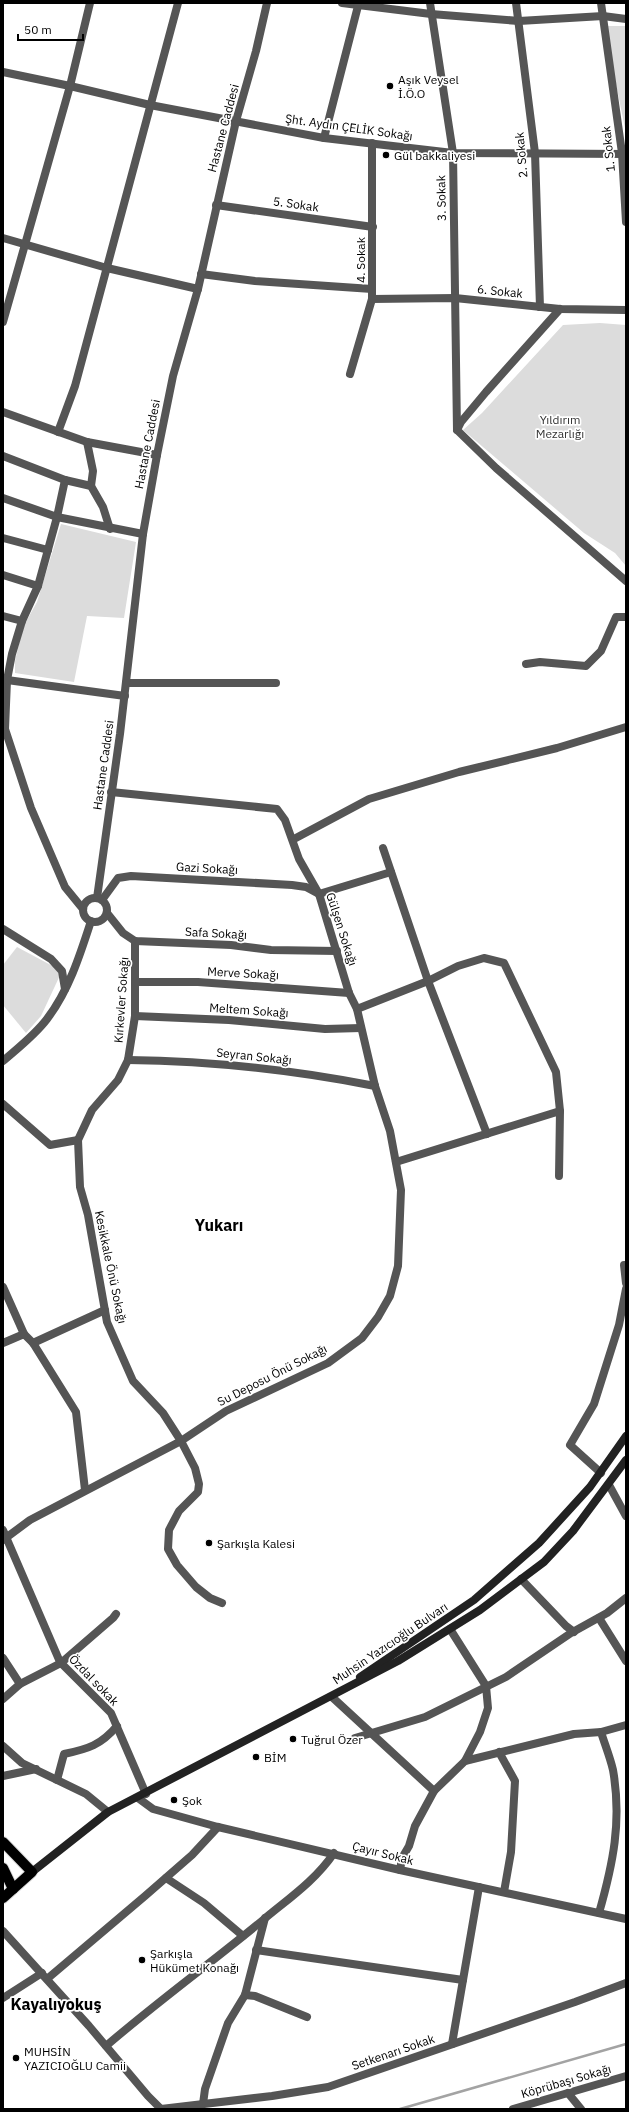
<svg xmlns="http://www.w3.org/2000/svg" width="629" height="2112" font-family="'IBM Plex Sans',sans-serif">
<rect width="100%" height="100%" fill="#fff"/>
<g fill="#dcdcdc">
<polygon points="604,26 626,26 626,133"/>
<polygon points="600,323 626,325 626,566 615,553 584,533 463,430 482,413 563,325"/>
<polygon points="61,524 136,542 124,618 87,616 74,682 15,673 15,661 23,627 37,602"/>
<polygon points="17,947 62,971 41,1016 26,1033 3,1005 3,965"/>
</g>
<g fill="none" stroke-linecap="round" stroke-linejoin="round">
<polyline stroke="#a3a3a3" stroke-width="2.5" points="400,2109 626,2044"/>
<defs>
<g id="primary">
<polyline points="3,1842 32,1872 3,1898"/>
<polyline points="3,1868 13,1889"/>
</g>
</defs>
<use href="#primary" stroke="#dbdbdb" stroke-width="12"/>
<g stroke="#555" stroke-width="8">
<polyline points="342,3 431,14 519,21 603,16 626,19"/>
<polyline points="430,3 453,153 457,430"/>
<polyline points="516,3 535,153 540,307"/>
<polyline points="601,3 622,153 626,222"/>
<polyline points="3,72 70,86 150,105 324,138 453,153 626,154"/>
<polyline points="324,138 358,6"/>
<polyline points="216,205 373,227"/>
<polyline points="3,238 107,268 198,289"/>
<polyline points="201,274 255,281 372,289"/>
<polyline points="372,299 455,298 560,309 626,310"/>
<polyline points="560,309 486,392 461,422 457,430 496,468 626,581"/>
<polyline points="3,322 70,86 90,3"/>
<polyline points="350,374 372,299 372,143"/>
<polyline points="3,412 87,442 157,455"/>
<polyline points="58,432 75,386 178,3"/>
<polyline points="87,442 93,471 91,486"/>
<polyline points="3,456 65,480 91,486 103,507 110,529"/>
<polyline points="65,480 57,517 38,586 22,621 12,654 7,680 5,729 31,808 65,887 83,909"/>
<polyline points="3,498 57,517 143,534"/>
<polyline points="3,538 48,550"/>
<polyline points="3,575 38,586"/>
<polyline points="3,616 22,621"/>
<polyline points="526,664 540,662 586,666 601,651 616,617 626,617"/>
<polyline points="7,680 125,696"/>
<polyline points="126,683 276,683"/>
<polyline points="294,839 369,799 459,772 557,748 626,727"/>
<polyline points="383,848 428,981 487,1134"/>
<polyline points="102,900 118,878 131,876 292,885 306,887 319,894 391,872"/>
<polyline points="107,913 123,933 135,941 231,945 271,950 337,951"/>
<polyline points="3,929 51,959 62,971 65,989"/>
<polyline points="135,941 135,1016 128,1060 118,1080 92,1110 78,1140 80,1187 88,1215 107,1322 133,1381 163,1413 181,1441 195,1468 199,1484 198,1492 179,1511 169,1530 168,1549 177,1565 196,1587 210,1598 222,1603"/>
<polyline points="135,982 198,982 349,993"/>
<polyline points="357,1009 428,981 458,966 484,958 504,963 556,1072 560,1111"/>
<polyline points="135,1016 229,1020 325,1029 361,1028"/>
<path d="M128,1060C211,1061 294,1070 375,1086"/>
<polyline points="3,1104 50,1145 78,1140"/>
<polyline points="396,1162 560,1111 559,1176"/>
<polyline points="626,1265 624,1265 626,1283"/>
<polyline points="3,1287 24,1334"/>
<polyline points="3,1343 24,1334 33,1343 76,1412 85,1490"/>
<polyline points="33,1343 105,1310"/>
<polyline points="601,1473 570,1445 594,1404 619,1325 626,1289"/>
<polyline points="609,1485 626,1516"/>
<polyline points="3,1530 60,1662 111,1713 146,1794"/>
<polyline points="3,1540 30,1520 181,1441 226,1411 328,1363 362,1338 378,1317 390,1296 398,1266 401,1190 390,1131 375,1086 357,1009 349,993 319,894 299,859 285,820 277,809 111,792"/>
<polyline points="521,1579 566,1626 574,1632"/>
<polyline points="599,1618 626,1661"/>
<polyline points="450,1629 486,1686 488,1708 480,1732 465,1761"/>
<polyline points="3,1658 20,1684 3,1699"/>
<polyline points="20,1684 61,1663 113,1618 116,1614"/>
<polyline points="332,1697 434,1791"/>
<polyline points="355,1738 425,1717 506,1677 571,1633 607,1613 626,1598"/>
<polyline points="3,1746 22,1763 86,1794 108,1812"/>
<polyline points="499,1752 515,1781 511,1852 504,1892"/>
<polyline points="3,1776 36,1769"/>
<path d="M57,1780L64,1754C88,1749 101,1745 117,1726"/>
<polyline points="138,1798 153,1809 218,1827 400,1870 626,1919"/>
<polyline points="400,1870 402,1858 409,1846 415,1826 434,1791 465,1761 574,1734 601,1732 626,1725"/>
<polyline points="166,1878 204,1903 243,1936"/>
<path d="M599,1913C613,1864 622,1821 613,1770C610,1757 605,1745 601,1732"/>
<polyline points="256,1950 463,1980"/>
<polyline points="47,1979 145,1896 192,1855 218,1827"/>
<polyline points="245,1995 255,1996 307,2017"/>
<polyline points="3,1998 42,1973"/>
<polyline points="452,2044 479,1887"/>
<path d="M106,2046C157,2002 211,1963 263,1920C288,1899 315,1881 334,1853"/>
<polyline points="568,2093 581,2109"/>
<polyline points="203,2104 205,2089 228,2023 245,1995 265,1918"/>
<polyline points="161,2109 272,2096 328,2087 575,2002 626,1983"/>
<polyline points="513,2109 626,2076"/>
</g>
<g stroke="#555" stroke-width="8">
<circle cx="95" cy="910" r="12"/>
<polyline points="97,898 120,734 143,534 157,455 173,376 198,289 236,121 256,51 267,3"/>
<path d="M3,1061C18,1048 35,1035 47,1019C69,990 80,955 91,921"/>
<polyline points="3,1931 89,2026 148,2096 161,2109"/>
</g>
<g stroke="#222" stroke-width="8">
<polyline points="360,1677 474,1600 539,1543 590,1487 626,1436"/>
<polyline points="32,1872 108,1812 398,1661 480,1610 544,1562 573,1531 626,1460"/>
</g>
<use href="#primary" stroke="#000" stroke-width="10"/>
</g>
<g fill="#000" stroke="#fff" stroke-width="1.5">
<circle cx="390" cy="86" r="4"/>
<circle cx="386" cy="155" r="4"/>
<circle cx="209" cy="1543" r="4"/>
<circle cx="293" cy="1739" r="4"/>
<circle cx="256" cy="1757" r="4"/>
<circle cx="174" cy="1800" r="4"/>
<circle cx="142" cy="1960" r="4"/>
<circle cx="16" cy="2058" r="4"/>
</g>
<g text-anchor="middle" dominant-baseline="central" stroke-width="3.5" stroke-linejoin="round" paint-order="stroke">
<g font-size="12" fill="#000" stroke="#fff" text-anchor="start">
<text x="398" y="79">Aşık Veysel<tspan x="398" dy="14">İ.Ö.O</tspan></text>
<text x="394" y="155">Gül bakkaliyesi</text>
<text x="217" y="1543">Şarkışla Kalesi</text>
<text x="301" y="1739">Tuğrul Özer</text>
<text x="264" y="1757">BİM</text>
<text x="182" y="1800">Şok</text>
<text x="150" y="1953">Şarkışla<tspan x="150" dy="14">Hükümet Konağı</tspan></text>
<text x="24" y="2051">MUHSİN<tspan x="24" dy="14">YAZICIOĞLU Camii</tspan></text>
</g>
<g font-size="12" fill="#000" stroke="#fff">
<text transform="translate(349 127) rotate(8)">Şht. Aydın ÇELİK Sokağı</text>
<text transform="translate(223 128) rotate(-75)">Hastane Caddesi</text>
<text transform="translate(608 149) rotate(-96)">1. Sokak</text>
<text transform="translate(521 155) rotate(-95)">2. Sokak</text>
<text transform="translate(441 198) rotate(-91)">3. Sokak</text>
<text transform="translate(296 204) rotate(8)">5. Sokak</text>
<text transform="translate(360 260) rotate(-90)">4. Sokak</text>
<text transform="translate(500 291) rotate(6)">6. Sokak</text>
<text transform="translate(147 444) rotate(-79)">Hastane Caddesi</text>
<text transform="translate(103 765) rotate(-82)">Hastane Caddesi</text>
<text transform="translate(207 868) rotate(3)">Gazi Sokağı</text>
<text transform="translate(342 929) rotate(72)">Gülşen Sokağı</text>
<text transform="translate(216 933) rotate(3)">Safa Sokağı</text>
<text transform="translate(243 973) rotate(3)">Merve Sokağı</text>
<text transform="translate(121 1000) rotate(-86)">Kırkevler Sokağı</text>
<text transform="translate(249 1010) rotate(4)">Meltem Sokağı</text>
<text transform="translate(254 1056) rotate(6)">Seyran Sokağı</text>
<text transform="translate(111 1267) rotate(78)">Kesikkale Önü Sokağı</text>
<text transform="translate(272 1375) rotate(-27)">Su Deposu Önü Sokağı</text>
<text transform="translate(390 1643) rotate(-34)">Muhsin Yazıcıoğlu Bulvarı</text>
<text transform="translate(94 1680) rotate(46)">Özdal sokak</text>
<text transform="translate(383 1853) rotate(14)">Çayır Sokak</text>
<text transform="translate(393 2052) rotate(-19)">Setkenarı Sokak</text>
<text transform="translate(566 2081) rotate(-16)">Köprübaşı Sokağı</text>
</g>
<g font-size="12" fill="#333" stroke="#fff">
<text x="560" y="419">Yıldırım<tspan x="560" dy="14">Mezarlığı</tspan></text>
</g>
<g font-size="16" font-weight="bold" fill="#000" stroke="#fff">
<text x="219" y="1225">Yukarı</text>
<text x="56" y="2004">Kayalıyokuş</text>
</g>
</g>
<rect width="629" height="2112" fill="none" stroke="#000000" stroke-width="8"/>
<path d="M18 34v6h65v-6" fill="none" stroke="#000000" stroke-width="2"/>
<text x="24" y="34" font-size="12" fill="#000000" stroke="#ffffff" stroke-width="3" paint-order="stroke">50 m</text>
</svg>
